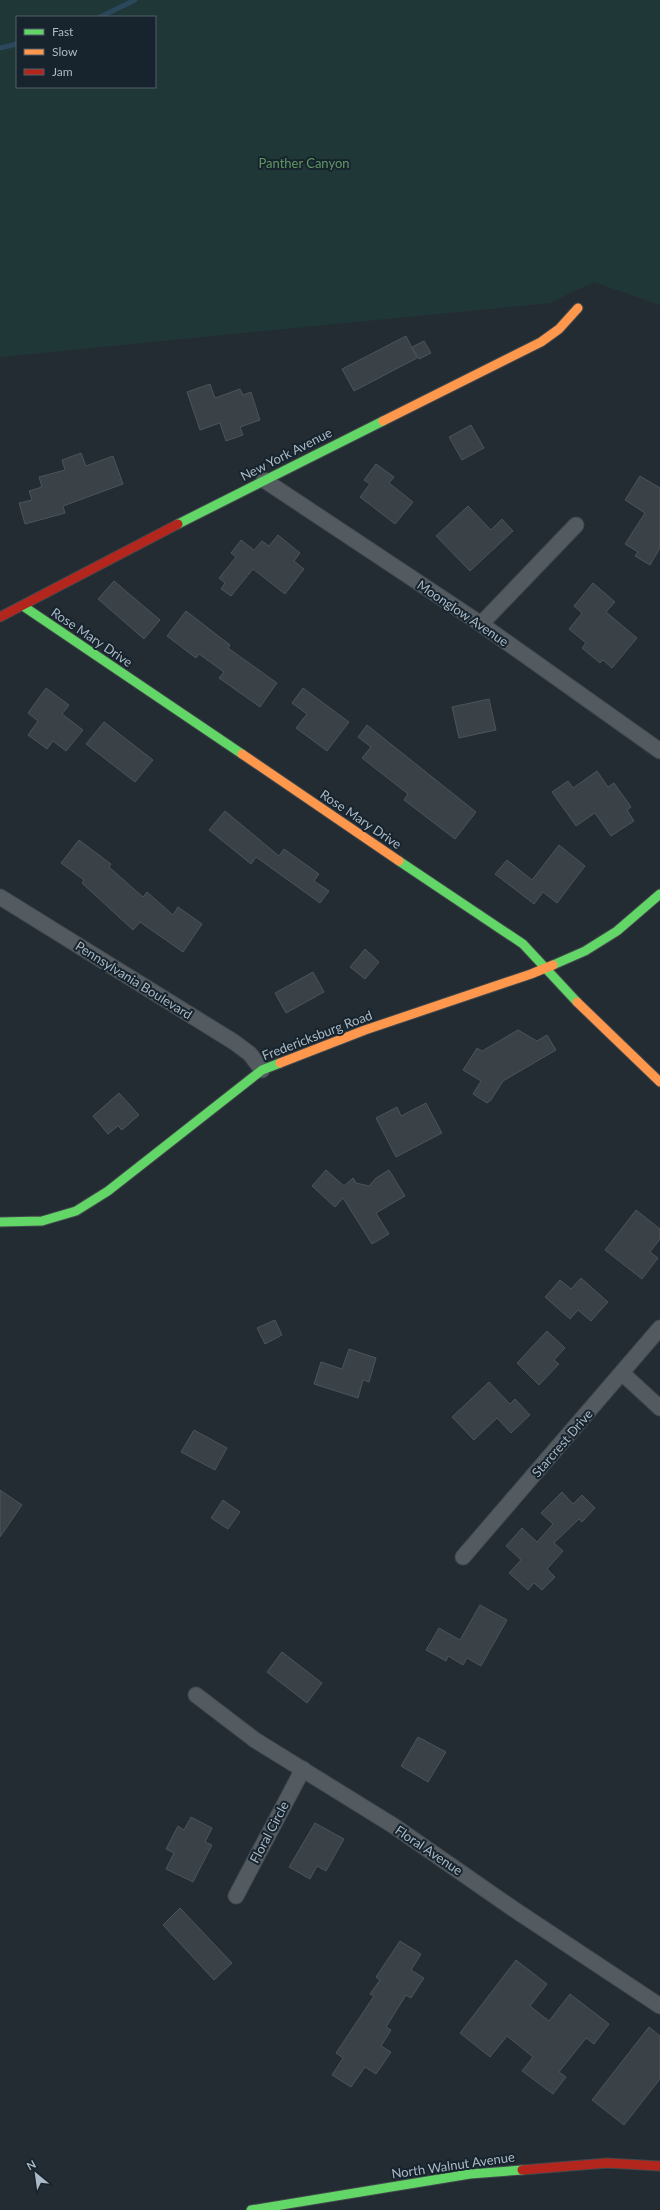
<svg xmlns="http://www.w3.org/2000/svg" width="660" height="2210" font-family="Lato,sans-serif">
<rect width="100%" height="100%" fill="#232c32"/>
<path fill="#203737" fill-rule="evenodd" d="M0,0H660V305L594,282L550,303L0,357ZM17,17H155V87H17Z"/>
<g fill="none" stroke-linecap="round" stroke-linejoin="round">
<g stroke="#2b475b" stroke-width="5">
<polyline points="100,17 135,0"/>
<polyline points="0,48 17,44"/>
</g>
</g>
<g fill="#3a4247" stroke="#4a545a">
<polygon points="406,336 417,358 354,391 342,369"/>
<polygon points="424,341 431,353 419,359 412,347"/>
<polygon points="210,384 215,398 240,389 243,395 251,392 260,420 240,427 243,435 226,441 220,423 200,430 187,392"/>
<polygon points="471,425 484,448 462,460 449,437"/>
<polygon points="81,453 86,466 113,456 123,484 63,506 65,513 25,524 19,503 32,500 29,491 42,487 39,477 65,470 62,460"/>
<polygon points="376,464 394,477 389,483 413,502 395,524 360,497 370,484 364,480"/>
<polygon points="640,476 660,488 660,548 650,565 635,556 638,552 625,544 645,513 625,500"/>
<polygon points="468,506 491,530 502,519 513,531 470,571 436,536"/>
<polygon points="278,535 300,553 294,561 304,569 285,594 253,569 231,596 221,589 225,583 219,578 236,557 231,553 241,540 254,550 262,541 269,546"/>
<polygon points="114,581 160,620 144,639 98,599"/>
<polygon points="593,583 615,602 606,612 637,638 612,668 603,660 600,663 582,648 586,643 569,629 582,613 574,606"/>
<polygon points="186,611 230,645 228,648 277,683 260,707 219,678 224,672 199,654 196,658 167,636"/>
<polygon points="46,688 69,705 62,714 83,730 66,751 53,741 47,749 28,735 38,721 28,713"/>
<polygon points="303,688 349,722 327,751 296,728 307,714 292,703"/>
<polygon points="489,699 496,730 459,738 452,707"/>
<polygon points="104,722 153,760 135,782 86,744"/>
<polygon points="367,725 476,812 455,839 404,800 408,794 362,758 371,747 358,737"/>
<polygon points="597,771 608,787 614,783 631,807 627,810 634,821 611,836 595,813 576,826 552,792 568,781 573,788"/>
<polygon points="225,811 279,856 284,849 319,874 314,881 329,891 320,903 256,857 251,864 209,830"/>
<polygon points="79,840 111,864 109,867 143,897 147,892 173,915 178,907 202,924 183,952 140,922 133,930 82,883 84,880 61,863"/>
<polygon points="559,845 585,866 557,903 543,892 534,904 495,874 507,860 532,880"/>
<polygon points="365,949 379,962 365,979 350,967"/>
<polygon points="313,972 324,992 286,1013 275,993"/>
<polygon points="518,1030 537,1041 547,1035 556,1050 503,1081 491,1100 487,1103 473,1094 481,1081 463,1070 477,1048 482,1051"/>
<polygon points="119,1093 139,1115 122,1130 118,1126 108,1134 93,1116"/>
<polygon points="426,1103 442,1133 396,1157 376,1118 397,1107 401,1116"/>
<polygon points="326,1170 344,1186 353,1178 356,1183 369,1186 376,1178 389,1170 405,1196 376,1213 389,1234 372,1244 343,1198 335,1207 312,1186"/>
<polygon points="636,1210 660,1229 660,1239 650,1252 658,1258 642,1279 605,1250"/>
<polygon points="581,1278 608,1302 591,1321 578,1310 570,1319 545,1297 560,1280 571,1289"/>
<polygon points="275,1320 282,1335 265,1344 257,1328"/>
<polygon points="547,1331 565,1348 554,1360 559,1364 539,1385 517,1363"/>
<polygon points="349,1349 376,1358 369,1382 363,1380 358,1398 314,1384 321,1362 342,1369"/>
<polygon points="489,1382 510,1404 515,1399 530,1415 511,1433 497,1418 474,1440 452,1417"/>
<polygon points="194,1430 227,1448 215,1470 181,1452"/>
<polygon points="0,1490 22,1505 0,1537"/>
<polygon points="562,1492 573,1504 582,1495 595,1508 582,1522 579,1519 554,1543 563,1551 547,1569 555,1577 542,1590 534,1583 528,1590 509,1573 521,1560 506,1546 522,1528 537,1542 553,1524 541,1513"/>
<polygon points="223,1500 240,1512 228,1529 211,1518"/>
<polygon points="480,1605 507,1620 481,1666 467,1658 463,1665 448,1656 446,1661 426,1650 439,1628 460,1640"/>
<polygon points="282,1652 322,1683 307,1703 267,1672"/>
<polygon points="418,1737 446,1752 428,1782 401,1766"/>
<polygon points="191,1817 212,1828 205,1842 212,1845 193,1882 166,1869 174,1853 166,1849 178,1826 184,1830"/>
<polygon points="315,1823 344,1839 326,1871 317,1866 310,1879 289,1867"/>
<polygon points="180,1908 232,1963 214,1980 163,1925"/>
<polygon points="400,1941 421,1954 411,1970 424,1978 411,1998 406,1995 386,2027 391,2030 381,2046 391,2052 376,2074 365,2067 351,2087 332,2075 343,2058 336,2053 374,1996 370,1994 380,1980 376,1977"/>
<polygon points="516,1960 547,1984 530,2006 549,2021 570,1994 609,2024 594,2044 586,2038 559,2072 566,2077 553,2094 522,2071 533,2057 507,2036 490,2057 460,2033"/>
<polygon points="649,2027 660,2036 660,2079 624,2125 592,2100"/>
</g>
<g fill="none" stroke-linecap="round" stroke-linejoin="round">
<defs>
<g id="street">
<polyline points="264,480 481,624 660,751"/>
<polyline points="481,624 576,525"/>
<polyline points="0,897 234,1042 250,1054 262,1070"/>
<polyline points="622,1373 660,1408"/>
<polyline points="463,1557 660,1328"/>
<polyline points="196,1695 255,1740 394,1826 515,1910 660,2006"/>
<polyline points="236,1896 303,1769"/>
</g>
<g id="fast">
<polyline points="178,524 383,421"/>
<polyline points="23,606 242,754"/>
<polyline points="399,861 523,944 577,1002"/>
<polyline points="553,965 585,951 617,931 660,894"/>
<polyline points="0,1222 42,1221 76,1211 108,1191 262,1070 280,1063"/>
<polyline points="251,2210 470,2174 522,2170"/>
</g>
<g id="slow">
<polyline points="383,421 541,342 559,329 578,308"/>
<polyline points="242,754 399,861"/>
<polyline points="577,1002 660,1082"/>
<polyline points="280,1063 365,1030 531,974 553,965"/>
</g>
<g id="jam">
<polyline points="0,617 178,524"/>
<polyline points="522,2170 607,2163 660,2166"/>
</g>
</defs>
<use href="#street" stroke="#41484d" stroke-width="17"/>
<use href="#fast" stroke="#41484d" stroke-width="11"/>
<use href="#slow" stroke="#41484d" stroke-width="11"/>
<use href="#jam" stroke="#41484d" stroke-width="11"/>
<use href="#street" stroke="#535b61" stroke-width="15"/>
<use href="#fast" stroke="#63d668" stroke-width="9"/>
<use href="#slow" stroke="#ff974d" stroke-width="9"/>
<use href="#jam" stroke="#b3261e" stroke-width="9"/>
</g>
<g text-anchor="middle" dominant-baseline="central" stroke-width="4" stroke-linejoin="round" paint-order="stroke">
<g font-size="13" fill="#609864" stroke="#17232d">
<text x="304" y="163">Panther Canyon</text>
</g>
<g font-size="13" fill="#aabac6" stroke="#17232d">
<text transform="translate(286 454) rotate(-27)">New York Avenue</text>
<text transform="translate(463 613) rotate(34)">Moonglow Avenue</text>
<text transform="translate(92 637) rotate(34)">Rose Mary Drive</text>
<text transform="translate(361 819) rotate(34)">Rose Mary Drive</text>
<text transform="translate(134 980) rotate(32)">Pennsylvania Boulevard</text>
<text transform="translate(317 1035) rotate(-21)">Fredericksburg Road</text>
<text transform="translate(562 1443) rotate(-49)">Starcrest Drive</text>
<text transform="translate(269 1832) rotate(-62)">Floral Circle</text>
<text transform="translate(429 1850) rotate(34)">Floral Avenue</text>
<text transform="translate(453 2165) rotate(-8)">North Walnut Avenue</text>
</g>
</g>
<rect x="16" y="16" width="140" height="72" fill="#17232d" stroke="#525f6a"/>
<rect x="24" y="29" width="20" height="6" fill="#63d668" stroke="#525f6a"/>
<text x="52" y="36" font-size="12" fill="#aabac6">Fast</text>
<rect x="24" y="49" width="20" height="6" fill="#ff974d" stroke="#525f6a"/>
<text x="52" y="56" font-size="12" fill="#aabac6">Slow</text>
<rect x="24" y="69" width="20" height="6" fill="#b3261e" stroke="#525f6a"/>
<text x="52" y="76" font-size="12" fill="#aabac6">Jam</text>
<g transform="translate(36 2174) rotate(331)" stroke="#17232d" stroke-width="3" paint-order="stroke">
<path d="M0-3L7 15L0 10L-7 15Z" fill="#aabac6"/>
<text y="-6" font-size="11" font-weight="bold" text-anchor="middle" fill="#aabac6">N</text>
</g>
</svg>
